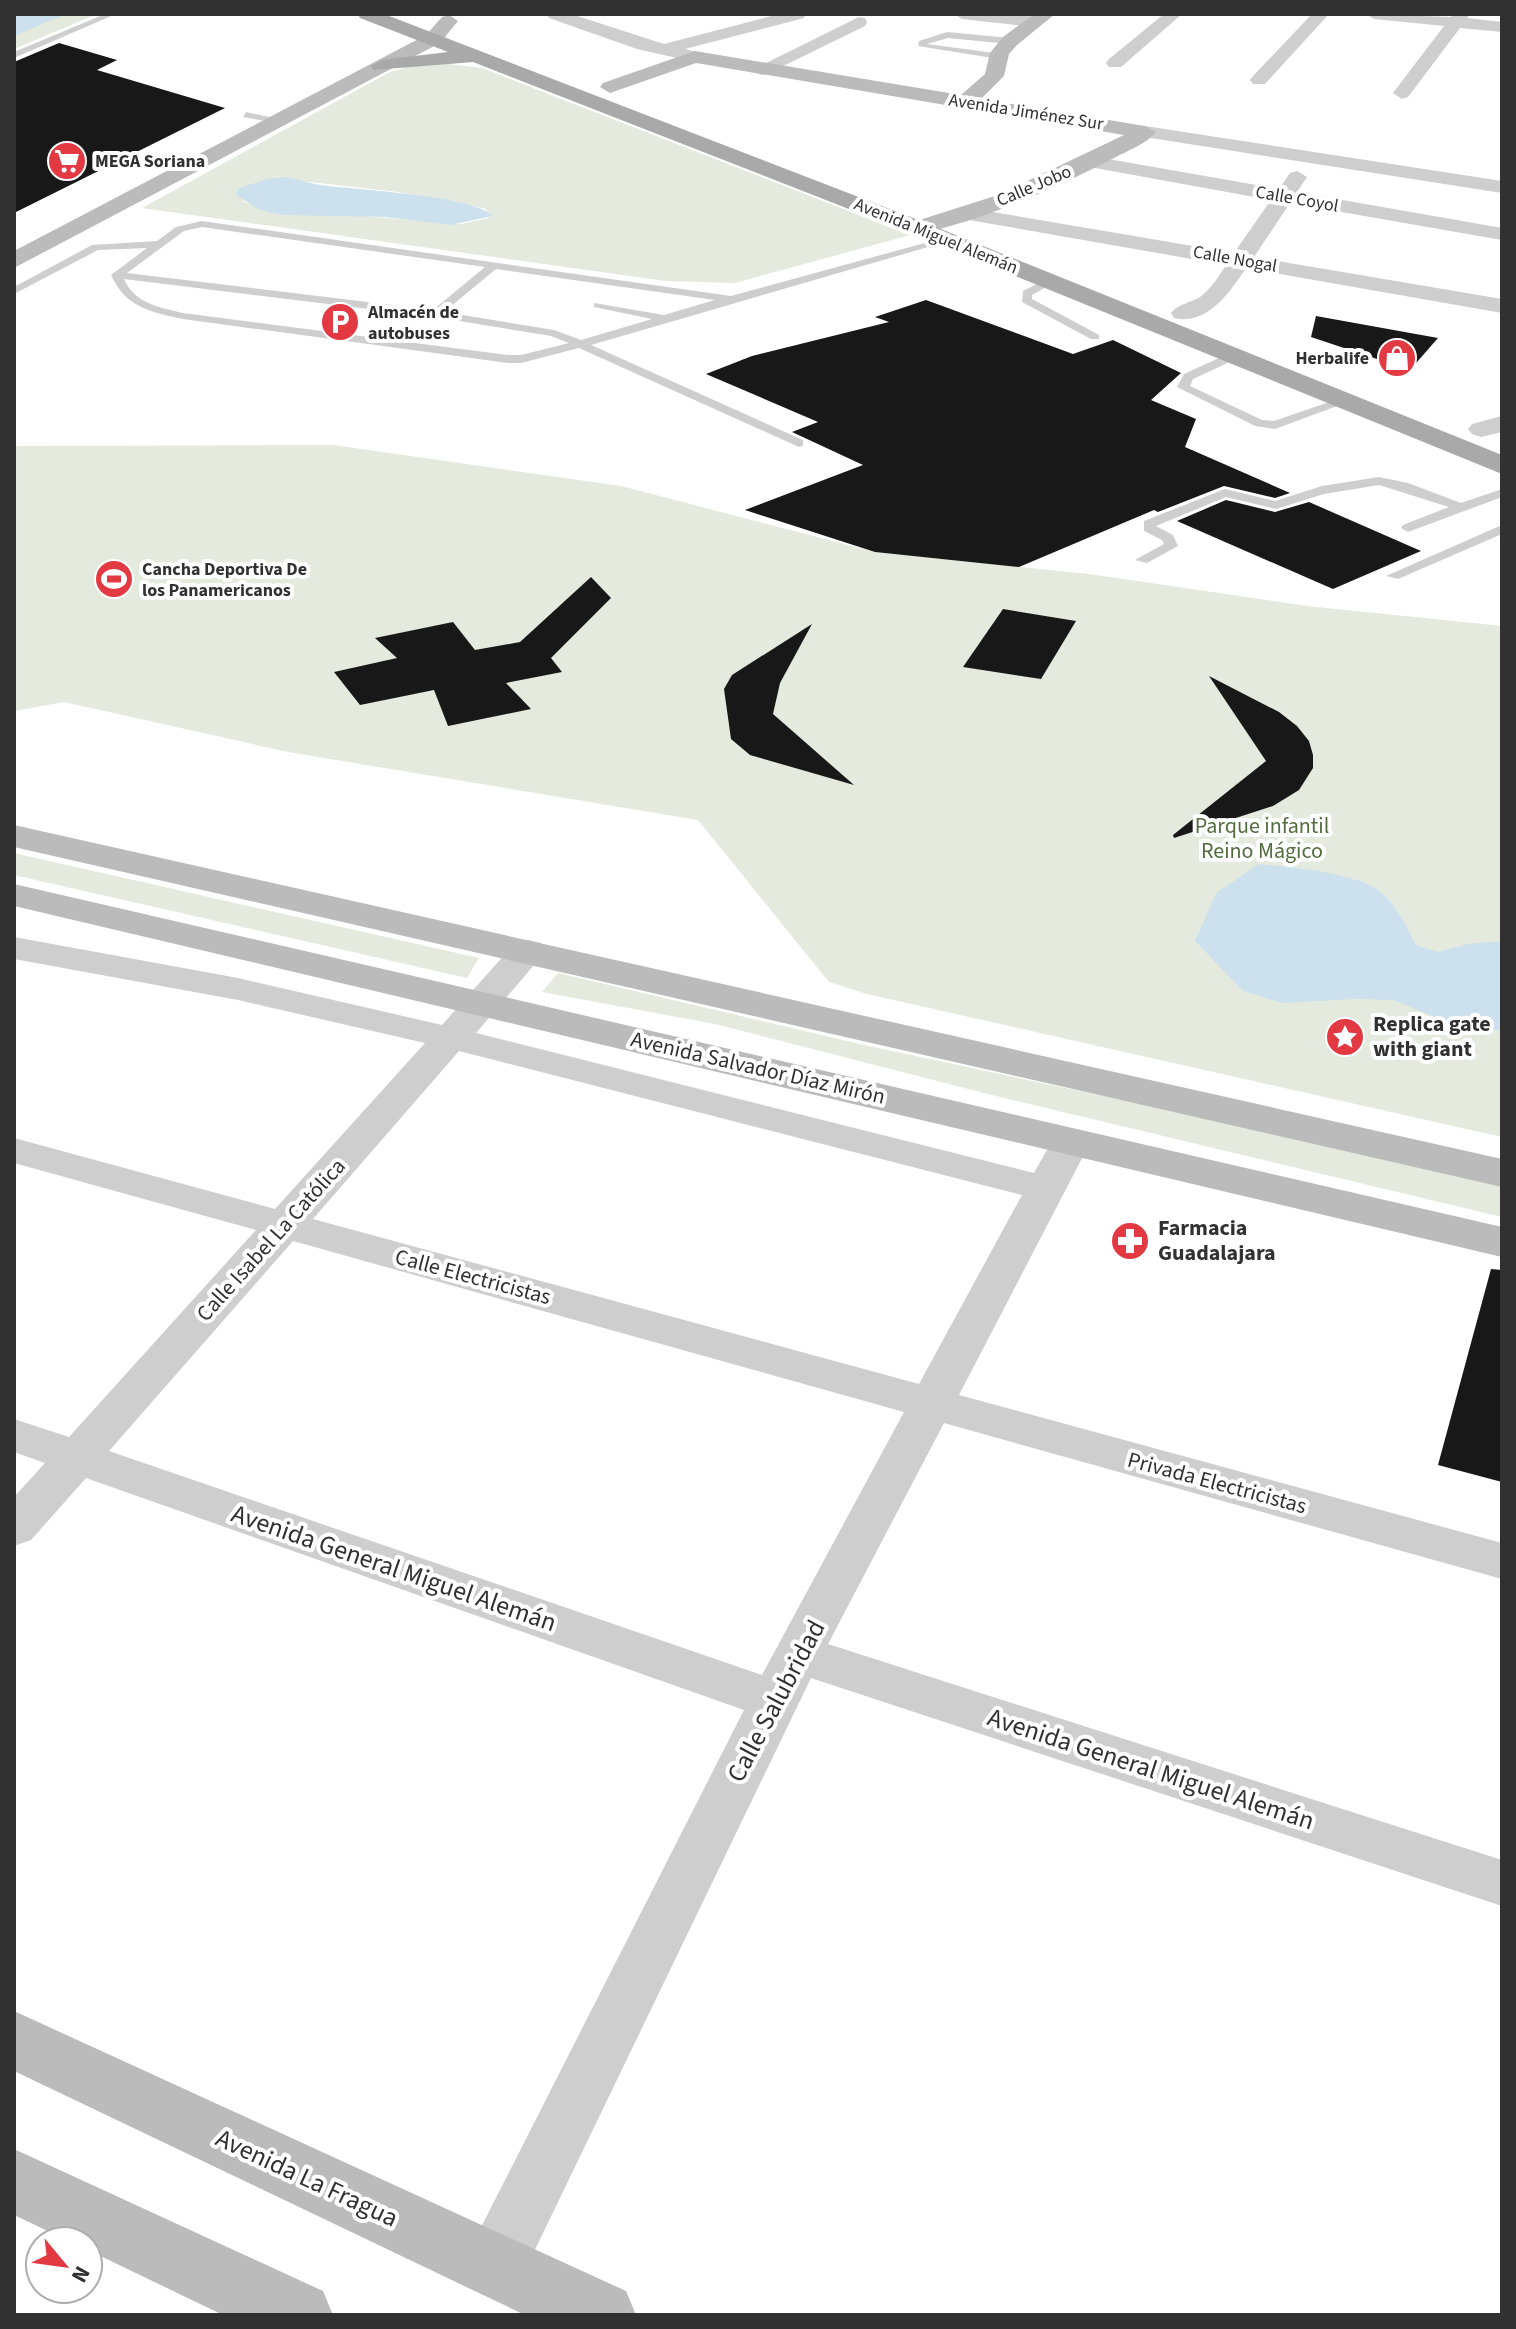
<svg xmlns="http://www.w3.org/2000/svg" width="1516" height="2329" font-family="'Source Sans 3',sans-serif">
<rect width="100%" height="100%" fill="#fff"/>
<g fill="#e4eadd" fill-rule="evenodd">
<polygon points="14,14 97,14 14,49"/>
<path d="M440,63L482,68L910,235L735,283L666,281L142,208L390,72L418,64ZM310,182L398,192L479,207L486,209L489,218L461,224L350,215H281L242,201Z"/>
<polygon points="333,445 621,486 875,552 1089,574 1307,606 1502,626 1502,1137 867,994 829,982 698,820 288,752 64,702 14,711 14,446"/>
<polygon points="14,853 479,958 467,978 14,875"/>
<polygon points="558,973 864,1045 1502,1181 1502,1217 984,1093 715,1024 542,992"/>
</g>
<g fill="#cde0ed">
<polygon points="14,14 66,14 14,36"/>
<path d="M286,177C300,180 315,185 329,186C361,190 475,196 493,216L450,225L385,217L281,215L258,209L236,195L239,188L268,179Z"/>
<path d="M1259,864C1288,867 1360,873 1382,893C1398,908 1406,926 1416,945L1438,952L1468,944L1502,941V1031L1454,1025L1393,1000L1354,999L1282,1003L1243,991L1195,941L1216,893Z"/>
</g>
<g fill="#181818">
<polygon points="59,43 117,60 97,70 225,108 14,213 14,62"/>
<polygon points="926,300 1073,354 1113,340 1181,373 1151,400 1196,419 1185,447 1290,493 1275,498 1224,486 1158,512 1154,510 1019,567 875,552 745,510 863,465 792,432 818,422 706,374 752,356 889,322 875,317"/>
<polygon points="1316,316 1438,338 1410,370 1311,337"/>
<polygon points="1226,500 1275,512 1309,502 1421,551 1333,589 1177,521"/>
<polygon points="591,577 611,598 551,658 562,672 506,683 531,709 448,726 434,690 360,705 334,672 397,658 375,638 453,622 475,650 520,642"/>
<polygon points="1003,609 1076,621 1041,679 963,667"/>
<polygon points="812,624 780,683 773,714 854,785 750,755 731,739 724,689 732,675"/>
<polygon points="1209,676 1279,712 1297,726 1309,741 1313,755 1313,768 1299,790 1273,806 1174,838 1173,835 1266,761"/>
<polygon points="1491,1269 1502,1270 1502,1482 1438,1465"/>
</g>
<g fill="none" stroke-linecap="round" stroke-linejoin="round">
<g fill="#cecece" fill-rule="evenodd">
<polygon points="105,14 116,14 14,58 14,52"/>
<polygon points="947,32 1010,38 1014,41 1010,44 948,38 927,44 1002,54 999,59 918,46 919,41"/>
<polygon points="246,112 283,120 278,123 243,117"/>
<path d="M202,221L731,296L943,238L952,240L591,345L803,440V446L799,447L579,348L521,363H508L183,319C151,312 126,308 111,275L147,248L98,250L14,294V287L92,245L157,241L176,227ZM202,227L485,267L433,310L127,273L184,231ZM496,269L715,300L664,315L594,303V307L652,319L581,340L554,330L444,312ZM124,279L435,317L551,336L569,343L521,355H508L183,313C159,307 135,304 124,279Z"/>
<polygon points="1045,280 1055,282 1032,295 1032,299 1099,335 1099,339 1091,339 1022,302 1023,291"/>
<polygon points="1232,352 1238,356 1236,359 1193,379 1190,386 1262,420 1274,421 1338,399 1348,402 1275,429 1255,426 1177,387 1184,374"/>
<polygon points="1379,477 1408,483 1461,503 1502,489 1502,497 1408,532 1401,528 1403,525 1449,507 1379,485 1324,494 1276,509 1226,497 1156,526 1173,535 1178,546 1147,563 1135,560 1164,544 1162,540 1144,531 1144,521 1225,489 1275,501 1322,486"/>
<polygon points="1502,525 1502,534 1398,579 1386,576"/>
</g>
<g fill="#cecece" fill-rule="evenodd">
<polygon points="547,14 571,14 664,44 779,14 806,14 804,18 685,49 701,53 704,57 701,61 695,62 637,49 549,18"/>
<path d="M954,14C974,14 1027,9 1041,22L1033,27L962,19Z"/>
<polygon points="1164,14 1182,14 1121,67 1109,67 1106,63 1109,59"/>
<polygon points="1312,14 1329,14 1265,84 1253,84 1250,80 1253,76"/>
<polygon points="1366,14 1451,17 1453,14 1470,14 1467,18 1502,22 1502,32 1460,28 1408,97 1402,99 1393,93 1444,26 1374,19"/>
<polygon points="859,17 865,18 867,22 865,26 767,74 761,75 752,70"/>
<polygon points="1145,126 1502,181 1502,193 1138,136 1135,132 1138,128"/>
<path d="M1091,156L1279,189L1290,173L1297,171L1307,177L1297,192L1502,228V240L1290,203L1254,257L1502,299V313L1246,268C1230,292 1207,326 1174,318L1171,313C1178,304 1190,303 1200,297C1212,288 1219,276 1226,265L969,220L959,214L969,208L1234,253L1271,200L1084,166L1081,162L1084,158Z"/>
<polygon points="1502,416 1502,432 1481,437 1472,434 1468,429 1472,424"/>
<path d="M14,937L238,978L442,1025L515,943L528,940L541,943L546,951L476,1033L1034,1173L1057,1132L1071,1129L1085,1132L1091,1141L959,1395L1502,1543V1579L944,1423L828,1644L1502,1860V1906L811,1678L516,2289L494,2297L472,2289L463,2267L472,2245L744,1710L86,1478L31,1540L14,1546V1497L45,1463L14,1452V1419L69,1437L256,1230L14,1163V1138L275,1209L425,1043L238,1000L14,959ZM459,1051L1022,1195L919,1384L313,1219ZM293,1241L904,1412L762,1675L109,1451Z"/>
</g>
<g fill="#bbb" fill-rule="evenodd">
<path d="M1034,14H1055L1017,45L1009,54L1004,76L981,99L1145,126L1156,132C1146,144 1127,151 1114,158C1051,191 987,218 918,235L910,233L906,228L910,223L998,195L1124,135L696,63L610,93L600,87L603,83L695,51L961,95L985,74L990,53L1003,37Z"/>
<polygon points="449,15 458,21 440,43 14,268 14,251 426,35 442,17"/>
<polygon points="14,825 1502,1159 1502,1187 14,847"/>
<polygon points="14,884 1502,1227 1502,1257 14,906"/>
<polygon points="14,2011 626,2291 636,2315 525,2315 14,2071"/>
<polygon points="14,2149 323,2291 333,2315 223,2315 88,2250 88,2241 69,2241 14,2215"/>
</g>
<polygon fill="#a9a9a9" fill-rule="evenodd" points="358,14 384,14 926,223 1502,455 1502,474 910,233 473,62 374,70 371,66 381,60 448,52 360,18"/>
</g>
<defs>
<symbol id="supermarket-disc" viewBox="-11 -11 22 22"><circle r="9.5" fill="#e33942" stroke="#fff"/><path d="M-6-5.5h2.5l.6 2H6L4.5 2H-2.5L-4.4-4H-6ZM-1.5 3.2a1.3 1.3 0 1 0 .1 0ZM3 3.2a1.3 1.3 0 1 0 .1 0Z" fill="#fff"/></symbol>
<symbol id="parking-disc" viewBox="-11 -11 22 22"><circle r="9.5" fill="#e33942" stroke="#fff"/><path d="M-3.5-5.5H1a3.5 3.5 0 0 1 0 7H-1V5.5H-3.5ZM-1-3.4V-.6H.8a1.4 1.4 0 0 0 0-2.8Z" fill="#fff"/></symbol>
<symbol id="shop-disc" viewBox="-11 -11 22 22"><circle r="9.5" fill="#e33942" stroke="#fff"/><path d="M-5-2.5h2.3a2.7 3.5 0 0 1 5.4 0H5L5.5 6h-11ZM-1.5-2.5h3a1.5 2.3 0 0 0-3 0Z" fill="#fff"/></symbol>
<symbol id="stadium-disc" viewBox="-11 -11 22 22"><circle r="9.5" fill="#e33942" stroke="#fff"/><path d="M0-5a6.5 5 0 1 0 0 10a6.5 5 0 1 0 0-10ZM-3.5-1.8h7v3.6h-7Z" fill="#fff"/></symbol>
<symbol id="sight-disc" viewBox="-11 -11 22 22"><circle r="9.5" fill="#e33942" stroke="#fff"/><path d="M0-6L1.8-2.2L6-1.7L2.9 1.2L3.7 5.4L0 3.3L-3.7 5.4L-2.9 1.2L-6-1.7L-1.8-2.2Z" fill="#fff"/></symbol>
<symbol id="pharmacy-disc" viewBox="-11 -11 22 22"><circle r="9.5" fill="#e33942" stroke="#fff"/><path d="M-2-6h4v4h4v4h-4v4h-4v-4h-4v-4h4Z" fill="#fff"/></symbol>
</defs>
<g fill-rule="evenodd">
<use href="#supermarket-disc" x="45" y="139" width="44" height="44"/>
<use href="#parking-disc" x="318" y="300" width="44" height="44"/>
<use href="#shop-disc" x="1375" y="336" width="44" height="44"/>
<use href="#stadium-disc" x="92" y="557" width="44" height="44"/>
<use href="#sight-disc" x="1323" y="1015" width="44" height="44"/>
<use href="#pharmacy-disc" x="1108" y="1219" width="44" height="44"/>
</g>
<g text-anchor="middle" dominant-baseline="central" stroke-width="8" stroke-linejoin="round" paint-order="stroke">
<g font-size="18" fill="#313131" stroke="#fff">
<text transform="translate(1026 112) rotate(9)">Avenida Jiménez Sur</text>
<text transform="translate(1034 186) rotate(-23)">Calle Jobo</text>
<text transform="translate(1297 199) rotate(10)">Calle Coyol</text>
<text transform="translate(936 236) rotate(22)">Avenida Miguel Alemán</text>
<text transform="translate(1235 259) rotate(10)">Calle Nogal</text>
</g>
<g font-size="18" font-weight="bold" fill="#313131" stroke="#fff" text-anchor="start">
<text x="95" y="161">MEGA Soriana</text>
<text x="368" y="312">Almacén de<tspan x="368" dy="21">autobuses</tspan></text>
<text x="1369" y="358" text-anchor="end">Herbalife</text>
<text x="142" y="569">Cancha Deportiva De<tspan x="142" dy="21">los Panamericanos</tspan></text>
</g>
<g font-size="22" fill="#536d3f" stroke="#fff">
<text x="1262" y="826">Parque infantil<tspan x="1262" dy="25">Reino Mágico</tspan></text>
</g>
<g font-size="22" font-weight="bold" fill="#313131" stroke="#fff" text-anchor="start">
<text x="1373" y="1024">Replica gate<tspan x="1373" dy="25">with giant</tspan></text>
<text x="1158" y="1228">Farmacia<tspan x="1158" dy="25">Guadalajara</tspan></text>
</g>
<g font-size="22" fill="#313131" stroke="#fff">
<text transform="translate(758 1068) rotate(13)">Avenida Salvador Díaz Mirón</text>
<text transform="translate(271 1240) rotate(-48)">Calle Isabel La Católica</text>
<text transform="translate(473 1277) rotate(15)">Calle Electricistas</text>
<text transform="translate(1217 1483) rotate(15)">Privada Electricistas</text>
</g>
<g font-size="26" fill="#313131" stroke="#fff">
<text transform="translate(394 1568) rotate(19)">Avenida General Miguel Alemán</text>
<text transform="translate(776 1701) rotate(-62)">Calle Salubridad</text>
<text transform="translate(1151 1769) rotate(18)">Avenida General Miguel Alemán</text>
<text transform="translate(307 2178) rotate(25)">Avenida La Fragua</text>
</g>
</g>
<rect width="1516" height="2329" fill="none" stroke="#313131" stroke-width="32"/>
<g transform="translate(64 2265) rotate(119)"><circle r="38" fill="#ffffff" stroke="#adadad" stroke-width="2"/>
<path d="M0-6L14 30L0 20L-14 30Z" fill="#e33942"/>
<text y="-12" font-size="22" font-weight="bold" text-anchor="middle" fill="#313131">N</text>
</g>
</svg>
